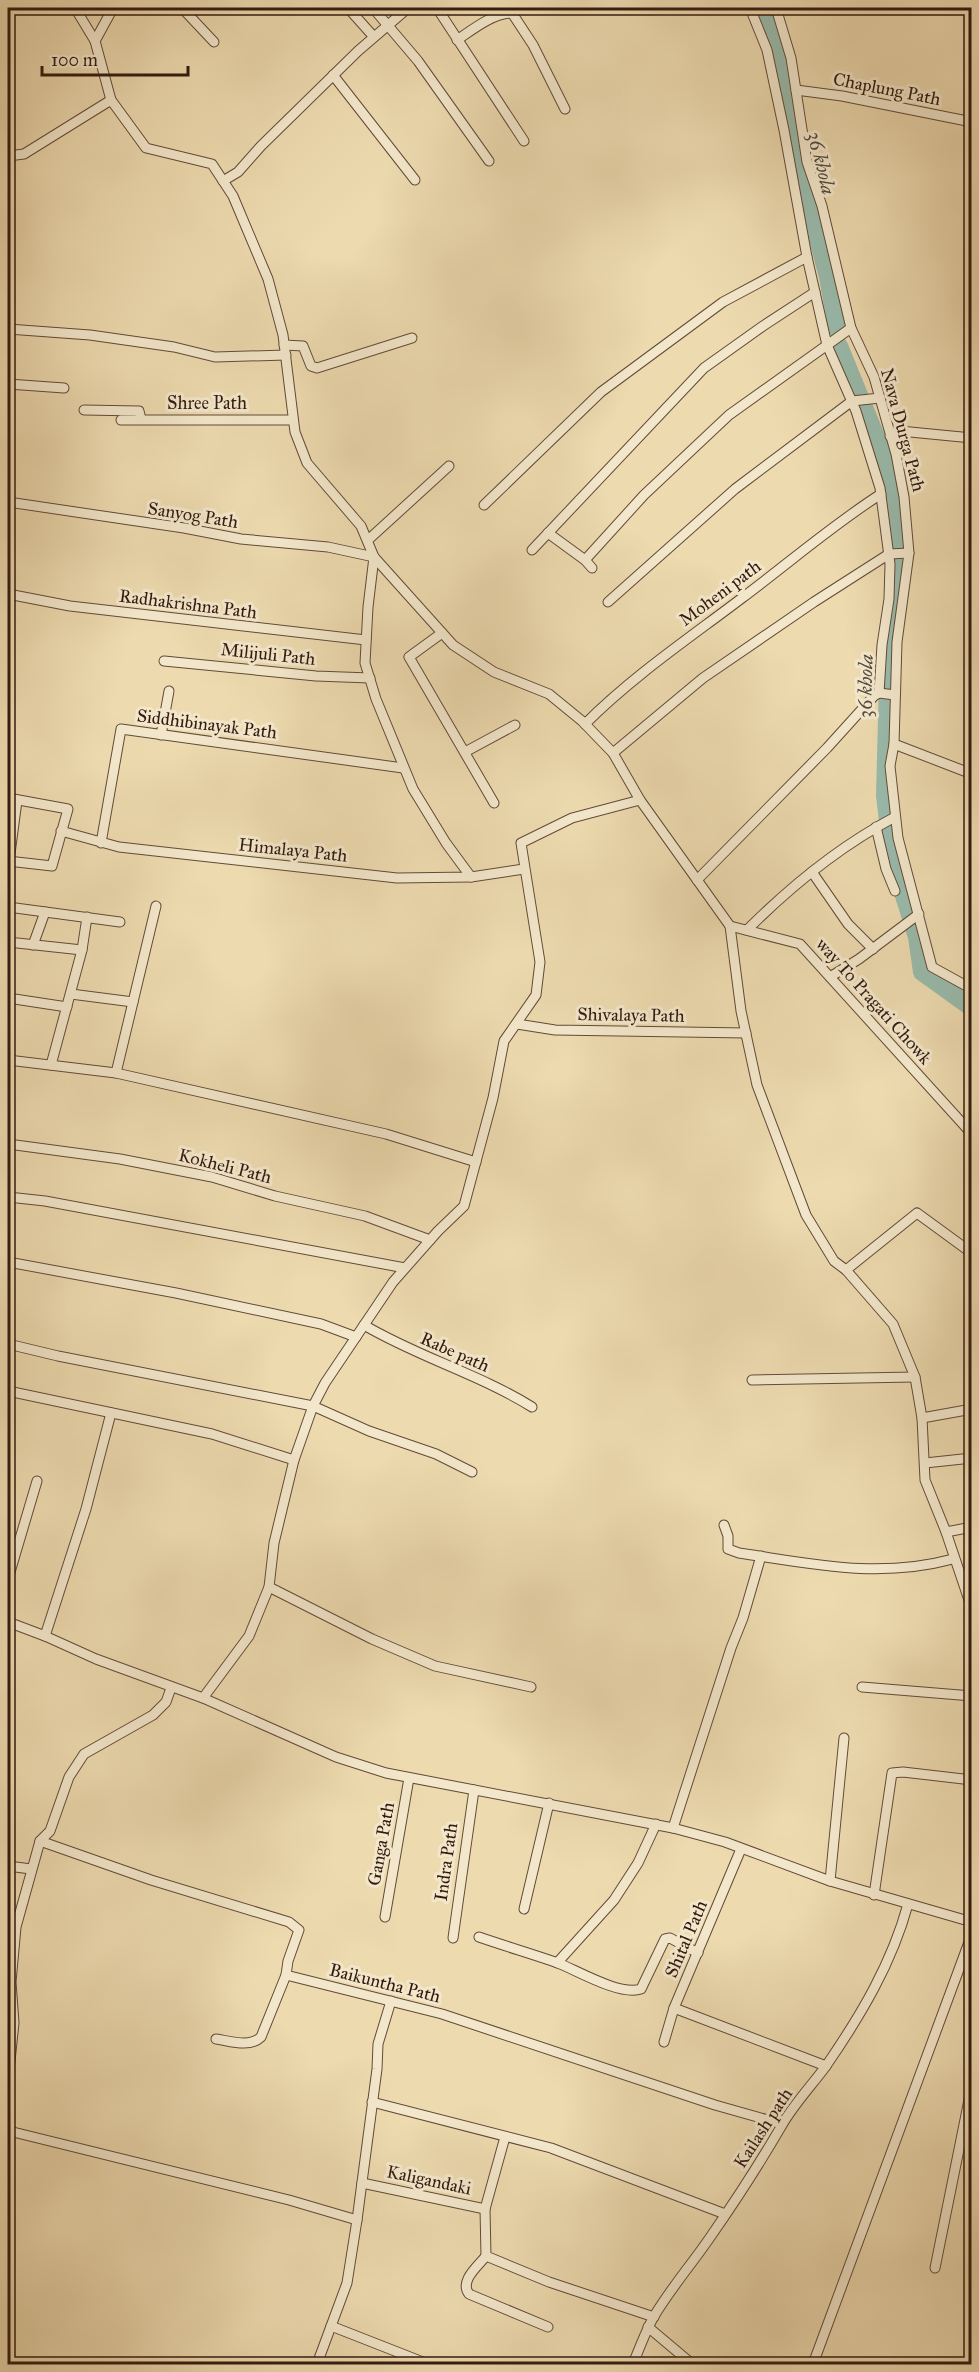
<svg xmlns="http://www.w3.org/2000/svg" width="979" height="2372" font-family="'IM FELL Great Primer',serif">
<rect width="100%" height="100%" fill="#eddaaf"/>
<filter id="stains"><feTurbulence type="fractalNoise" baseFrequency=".00333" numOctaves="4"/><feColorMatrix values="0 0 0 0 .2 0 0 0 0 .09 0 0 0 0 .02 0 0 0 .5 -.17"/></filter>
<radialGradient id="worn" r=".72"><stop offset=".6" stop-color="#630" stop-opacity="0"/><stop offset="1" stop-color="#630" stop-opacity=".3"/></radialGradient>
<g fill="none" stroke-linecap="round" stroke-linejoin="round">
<g stroke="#99bbac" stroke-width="18">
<polyline points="763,8 776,34 793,145 828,277 837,329"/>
<polyline points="839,346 881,449 894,502 899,568 889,641 885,796 893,861 917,937 922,972 972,1008"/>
</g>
<defs>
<g id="street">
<polyline points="75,8 95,41 111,100"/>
<polyline points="182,8 214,42"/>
<polyline points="348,8 374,37"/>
<polyline points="373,8 418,61 489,161"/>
<polyline points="437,8 524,141"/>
<polyline points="750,8 767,50 784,130 807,257 827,345 856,411 880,488 890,564 889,599 882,645 879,693"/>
<polyline points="776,8 791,58 807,162 822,206 851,328 874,377 896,454 904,497 909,553 897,642 894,744 890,766 898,838 932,967 972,989"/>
<path d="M457,40C472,30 493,13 512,13L533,45L565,109"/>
<polyline points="95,41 113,8"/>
<polyline points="333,75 415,180"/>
<polyline points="796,90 842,96 972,122"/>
<polyline points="8,156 24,154 111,100 146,148 212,164 233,196 268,279 283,335 295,432 307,463 361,526 374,557 453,645 494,672 549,694 582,721 613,753 640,800 730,926 741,1011 757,1085 806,1215 834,1261 846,1270 893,1324 915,1377 922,1418 925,1480 946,1532 972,1609"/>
<polyline points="223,181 238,172 261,146 358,51 408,8"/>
<polyline points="8,329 90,335 174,347 215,357 286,355"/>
<polyline points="284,345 303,346 311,366 317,368 412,338"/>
<polyline points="8,384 64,388"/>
<polyline points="84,410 139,411 141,419"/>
<polyline points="121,420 293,420"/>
<polyline points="890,436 900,431 972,438"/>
<polyline points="8,502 184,528 241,539 328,547 374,557 368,607 365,663 376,699 413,789 446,843 471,877"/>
<polyline points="484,505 601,392 723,302 807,257"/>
<polyline points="548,533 585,560 592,568"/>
<polyline points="368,540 449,466"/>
<polyline points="532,550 704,368 763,326 815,292"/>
<polyline points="585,560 644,495 729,415 851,328"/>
<polyline points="8,594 70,606 366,640"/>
<polyline points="608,602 735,489 852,401 880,398"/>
<polyline points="442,633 409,657 494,803"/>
<polyline points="164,661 316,676 370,678"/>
<path d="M585,724C633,676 688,639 742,598C789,563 831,526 881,494"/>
<polyline points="161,735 169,691"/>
<polyline points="894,744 972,774"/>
<polyline points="465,752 515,725"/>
<polyline points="613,753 703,678 814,602 889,554 909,553"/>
<polyline points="8,798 68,809 52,866 8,861"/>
<polyline points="876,827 886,869 895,891"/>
<polyline points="61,831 119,847 397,878 471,877 524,869"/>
<polyline points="101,843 121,729 403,768"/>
<polyline points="9,861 17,801"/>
<polyline points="812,872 848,924 873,949"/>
<polyline points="697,880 827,748 874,696 879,693 895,695"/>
<polyline points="8,907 120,922"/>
<polyline points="730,926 800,944 972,1134"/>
<path d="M747,930C791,886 840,846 895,817"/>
<polyline points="8,942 82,950"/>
<polyline points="33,945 45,912"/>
<polyline points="830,977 859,959 919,914"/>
<polyline points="71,994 133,1002"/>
<polyline points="8,998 67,1007"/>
<polyline points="517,1024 555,1030 746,1033"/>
<polyline points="8,1060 116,1073 386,1134 476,1162"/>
<polyline points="51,1065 82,950 87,917"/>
<polyline points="116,1073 156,906"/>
<polyline points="8,1144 120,1159 212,1177 275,1196 365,1216 430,1240"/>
<polyline points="8,1197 45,1201 405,1268"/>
<polyline points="8,1262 176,1293 321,1324 356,1337"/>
<polyline points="846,1270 917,1213 969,1251"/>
<path d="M364,1325C418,1357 479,1374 532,1407"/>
<polyline points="8,1344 58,1356 313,1406 369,1431 436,1454 472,1472"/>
<polyline points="752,1380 915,1377"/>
<polyline points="8,1391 212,1434 294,1460"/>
<polyline points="922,1418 972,1409"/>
<polyline points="925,1463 972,1458"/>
<path d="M724,1525L728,1536V1549L739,1553C814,1564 878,1579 953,1559"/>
<polyline points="946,1532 972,1527"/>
<polyline points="8,1579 37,1481"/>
<polyline points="269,1587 372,1639 435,1666 531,1687"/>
<polyline points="8,1622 45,1636 96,1659 203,1698 336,1757 386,1773 673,1828 725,1842 830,1881 972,1922"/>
<polyline points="45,1636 86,1509 111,1413"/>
<polyline points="862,1687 972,1696"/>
<polyline points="203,1698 249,1636 269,1587 274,1543 294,1460 313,1406 325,1383 393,1282 438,1231 464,1206 493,1098 504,1041 536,995 540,962 521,843 572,818 640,800"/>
<polyline points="673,1828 731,1648 743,1618 761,1556"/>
<polyline points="40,1841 151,1880 289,1922 299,1930 288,1961 286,1975 442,2014 715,2105 782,2124"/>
<polyline points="8,1866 31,1869"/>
<polyline points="830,1881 844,1738"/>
<polyline points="874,1895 892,1773 903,1772 972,1780"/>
<polyline points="524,1909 549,1803"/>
<polyline points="385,1917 409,1778"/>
<path d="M479,1937C505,1946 532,1954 558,1963C578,1971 620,1996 641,1989L665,1939L670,1938L698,1953"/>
<polyline points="453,1938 474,1790"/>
<polyline points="557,1963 614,1900 638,1863 656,1824"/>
<polyline points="674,2008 826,2066"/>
<path d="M216,2039C230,2041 250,2048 261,2037L286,1975"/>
<polyline points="664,2042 674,2008 741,1849"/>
<polyline points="8,2080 14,2023 11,1982 16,1927 40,1841 50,1831 69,1777 84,1754 153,1715 166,1702 171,1688"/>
<polyline points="372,2102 551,2148 725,2214"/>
<polyline points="8,2121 8,2145"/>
<polyline points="9,2131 289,2200 357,2220"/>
<polyline points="362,2183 485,2209 505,2137"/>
<polyline points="485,2209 486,2256 549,2282 654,2317"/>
<path d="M486,2256C478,2266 459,2281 469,2294L548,2327"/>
<polyline points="935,2268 972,2085"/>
<polyline points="331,2326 428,2364"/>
<polyline points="648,2327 692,2364"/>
<polyline points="317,2364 347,2283 357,2220 377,2069 378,2044 391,2001"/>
<path d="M633,2364C639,2349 645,2333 653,2318C670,2289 692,2264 711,2236C736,2200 760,2163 782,2125C794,2104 812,2085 826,2066C861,2015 892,1963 908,1904"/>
<polyline points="813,2364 972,1934"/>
</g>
</defs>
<use href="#street" stroke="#624a38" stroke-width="11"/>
<use href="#street" stroke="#f3e7cb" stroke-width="9"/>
</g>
<g text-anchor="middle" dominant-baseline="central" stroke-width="6" stroke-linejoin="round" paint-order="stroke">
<g font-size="18" fill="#331a10" stroke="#f3e7cb">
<text transform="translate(887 89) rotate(11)">Chaplung Path</text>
<text x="207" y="403">Shree Path</text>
<text transform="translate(903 430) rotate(75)">Nava Durga Path</text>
<text transform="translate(193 515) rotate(9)">Sanyog Path</text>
<text transform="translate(720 593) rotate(-37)">Moheni path</text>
<text transform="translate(188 604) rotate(7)">Radhakrishna Path</text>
<text transform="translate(268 654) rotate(6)">Milijuli Path</text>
<text transform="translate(207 724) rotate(7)">Siddhibinayak Path</text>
<text transform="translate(293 850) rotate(6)">Himalaya Path</text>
<text transform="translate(874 1001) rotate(48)">way To Pragati Chowk</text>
<text transform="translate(631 1015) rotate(1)">Shivalaya Path</text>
<text transform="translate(225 1166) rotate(14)">Kokheli Path</text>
<text transform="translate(455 1352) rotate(24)">Rabe path</text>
<text transform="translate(381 1844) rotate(-80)">Ganga Path</text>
<text transform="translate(446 1862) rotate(-82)">Indra Path</text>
<text transform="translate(686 1939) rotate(-67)">Shital Path</text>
<text transform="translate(385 1983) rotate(14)">Baikuntha Path</text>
<text transform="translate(763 2128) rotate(-57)">Kailash path</text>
<text transform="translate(429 2180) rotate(12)">Kaligandaki</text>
</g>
<g font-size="20" font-style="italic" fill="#524a3f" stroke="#f3e7cb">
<text transform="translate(822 163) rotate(76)">36 khola</text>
<text transform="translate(865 686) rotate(-89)">36 khola</text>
</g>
</g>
<rect width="979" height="2372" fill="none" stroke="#eddaaf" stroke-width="30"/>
<rect x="9" y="9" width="961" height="2354" fill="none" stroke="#331a10" stroke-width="3"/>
<rect x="15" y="15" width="949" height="2342" fill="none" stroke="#331a10" stroke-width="1.5"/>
<path d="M42 66v9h146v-9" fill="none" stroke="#331a10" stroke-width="3"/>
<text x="51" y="66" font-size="18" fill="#331a10" stroke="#f3e7cb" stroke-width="4.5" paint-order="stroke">100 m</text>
<rect width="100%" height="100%" filter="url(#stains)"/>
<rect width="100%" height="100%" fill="url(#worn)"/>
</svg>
